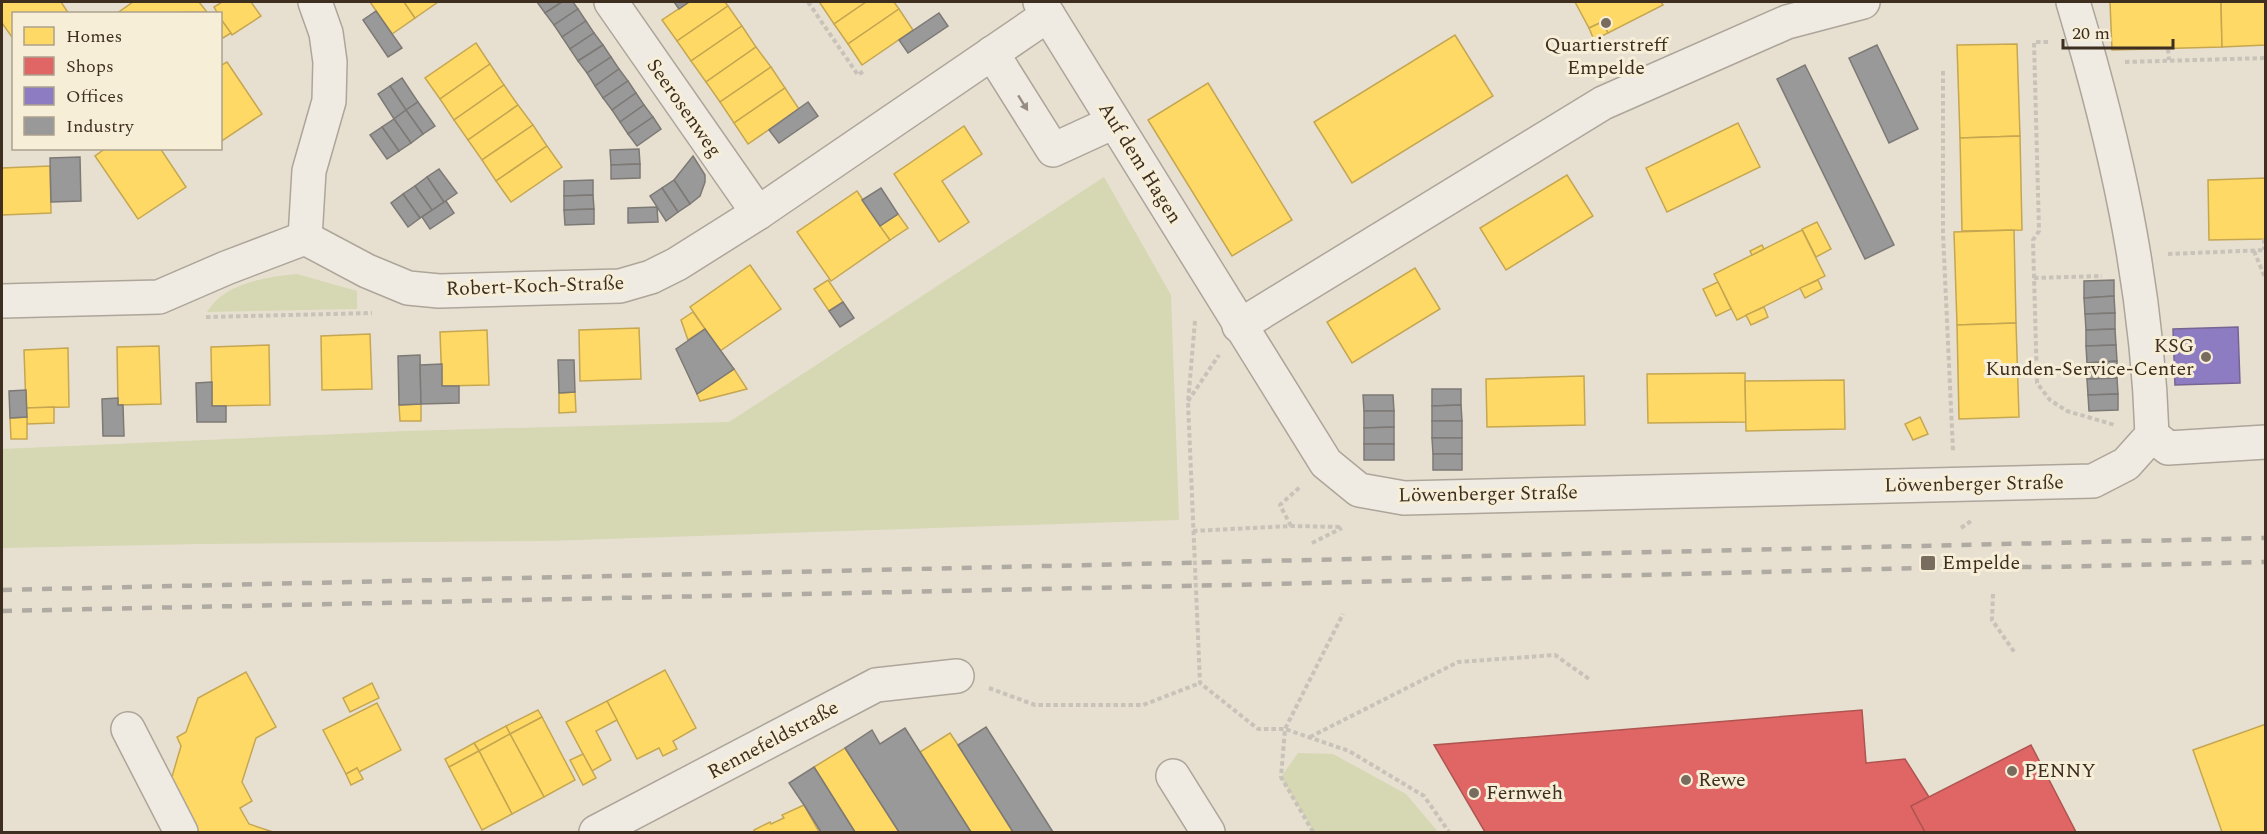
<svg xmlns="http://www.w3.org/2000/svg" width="2267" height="834" font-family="Spectral,serif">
<rect width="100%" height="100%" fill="#e7e0d1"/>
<g fill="#d6d7b3">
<polygon points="1104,177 1171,295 1179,520 546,541 202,544 2,548 2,449 406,431 729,422"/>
<path d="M297,274L357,291V309L207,312C224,283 266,277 297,274Z"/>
<polygon points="1298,753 1333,754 1406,794 1438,832 1314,832 1281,777"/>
</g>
<g fill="#ffd966" stroke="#c5a651" stroke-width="1.5">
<polygon points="4,2 61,2 69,14 14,14 14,40 2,23 2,3"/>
<polygon points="133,2 199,2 207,12 116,14"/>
<polygon points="222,2 251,2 261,16 232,35 220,18 220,14 218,14 214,7"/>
<polygon points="370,2 404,2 415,18 392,34"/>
<polygon points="404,2 438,2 415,18"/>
<polygon points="689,2 725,2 728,6 677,41 662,20"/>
<polygon points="822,2 866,2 834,24 820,3"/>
<polygon points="866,2 894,2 899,9 848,44 834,24"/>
<polygon points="1575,2 1661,2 1663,5 1608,33 1602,22 1589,28"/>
<polygon points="2110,2 2221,2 2222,47 2112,50"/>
<polygon points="2221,2 2266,2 2266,45 2222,47"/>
<polygon points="728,6 742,26 691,61 677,41"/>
<polygon points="899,9 913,30 862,65 848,44"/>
<polygon points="220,18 231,33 223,38 220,34"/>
<polygon points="1602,22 1608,33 1594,40 1589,28"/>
<polygon points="742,26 756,47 706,82 691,61"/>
<polygon points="1455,35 1493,96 1352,183 1314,122"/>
<polygon points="476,43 490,64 440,99 425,78"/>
<polygon points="2017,44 2020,136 1960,138 1957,45"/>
<polygon points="756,47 771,67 720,102 706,82"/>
<polygon points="227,62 262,114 220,142 220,66"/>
<polygon points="490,64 504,85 454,120 440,99"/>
<polygon points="771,67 785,88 734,123 720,102"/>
<polygon points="1208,83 1292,220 1232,256 1148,120"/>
<polygon points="504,85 518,105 468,140 454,120"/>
<polygon points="785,88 799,109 748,144 734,123"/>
<polygon points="518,105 533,125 482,160 468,140"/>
<polygon points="1738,123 1760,167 1667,212 1646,168"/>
<polygon points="533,125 547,146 496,181 482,160"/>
<polygon points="964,126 982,154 942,181 969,222 939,242 894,174"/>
<polygon points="2020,136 2022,230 1962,231 1960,138"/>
<polygon points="547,146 562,167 511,202 496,181"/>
<polygon points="106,148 160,148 186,187 138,219 95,156"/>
<polygon points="50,166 51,213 2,215 2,168"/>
<polygon points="1567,175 1593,216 1506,270 1480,228"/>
<polygon points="2266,178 2266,239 2209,240 2208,180"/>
<polygon points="857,191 890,240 831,281 797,232"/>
<polygon points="898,214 908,228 890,240 880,226"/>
<polygon points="1817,222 1831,249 1816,257 1802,229"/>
<polygon points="1802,230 1825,276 1737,320 1714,274"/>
<polygon points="2014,230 2016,323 1957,325 1954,232"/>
<polygon points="1762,245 1764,249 1752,255 1750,251"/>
<polygon points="750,265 781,309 720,351 690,307"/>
<polygon points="1415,268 1440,309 1352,363 1327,322"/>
<polygon points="828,280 843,302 829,311 814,289"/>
<polygon points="1818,280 1822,289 1805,298 1800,288"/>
<polygon points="1718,282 1731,309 1716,316 1703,289"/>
<polygon points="1764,307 1768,317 1751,325 1746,315"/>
<polygon points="693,312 705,329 688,340 681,320"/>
<polygon points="2016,323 2019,417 1959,419 1957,325"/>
<polygon points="639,328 641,379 580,381 579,330"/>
<polygon points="487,330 489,385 442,386 440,332"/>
<polygon points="370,334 372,389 322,390 321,336"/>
<polygon points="269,345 270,405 212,406 211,347"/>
<polygon points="159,346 161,404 118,405 117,347"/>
<polygon points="68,348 69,407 26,408 24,350"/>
<polygon points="734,369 747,389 700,401 697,394"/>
<polygon points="1745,373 1746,422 1648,423 1647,374"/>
<polygon points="1584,376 1585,425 1487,427 1486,379"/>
<polygon points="1844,380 1845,429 1746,431 1745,381"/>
<polygon points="575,392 576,412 559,413 559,393"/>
<polygon points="421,404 421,421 400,421 399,405"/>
<polygon points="54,407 54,423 27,424 26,408"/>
<polygon points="27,417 27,439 11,439 10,418"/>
<polygon points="1920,417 1928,434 1913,440 1905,424"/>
<polygon points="665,670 696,728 673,741 677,749 663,756 659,748 637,759 607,701"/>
<polygon points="246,672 276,727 256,738 242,782 252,801 240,808 249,824 273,832 186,832 171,780 181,746 177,737 186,732 198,698"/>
<polygon points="372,683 379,698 350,712 343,698"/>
<polygon points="607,701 617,720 596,731 611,760 592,771 566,722"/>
<polygon points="377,703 401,750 359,772 357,768 346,774 323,730"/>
<polygon points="538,710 542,717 510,734 506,726"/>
<polygon points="542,717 575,780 544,797 510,734"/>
<polygon points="2266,724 2266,832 2222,832 2193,750"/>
<polygon points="506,726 510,734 479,751 474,743"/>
<polygon points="950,733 958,745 1013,832 971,832 920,752"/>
<polygon points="510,734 544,797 512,814 479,751"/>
<polygon points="474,743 479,751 449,767 445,759"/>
<polygon points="845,748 899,832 855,832 814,767"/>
<polygon points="479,751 512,814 482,830 449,767"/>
<polygon points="583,754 596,778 583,785 570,760"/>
<polygon points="357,768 363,779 351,785 346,774"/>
<polygon points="804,805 819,832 754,832 754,830 770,822 771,824 784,818 782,815"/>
</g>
<g fill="#e06666" stroke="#af5551" stroke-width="1.5">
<polygon points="1862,710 1866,763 1905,759 1929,797 1911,806 1925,832 1485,832 1434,745"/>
<polygon points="2031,745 2076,832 1925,832 1911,806"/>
</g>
<polygon fill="#8e7cc3" stroke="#766592" stroke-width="1.5" points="2238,327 2240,383 2175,385 2173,329"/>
<g fill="#999" stroke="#7d7975" stroke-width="1.5">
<polygon points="537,2 562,2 545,13"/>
<polygon points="562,2 573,2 578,9 554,25 545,13"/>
<polygon points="674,2 689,2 679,9"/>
<polygon points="578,9 586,21 562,37 554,25"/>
<polygon points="376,11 402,48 388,57 363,20"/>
<polygon points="939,13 948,26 908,53 899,40"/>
<polygon points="586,21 594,33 570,49 562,37"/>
<polygon points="594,33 603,45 578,61 570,49"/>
<polygon points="603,45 611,57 587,73 578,61"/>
<polygon points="1877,45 1918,129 1889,143 1849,58"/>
<polygon points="611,57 619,69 595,86 587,73"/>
<polygon points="1805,65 1894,245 1865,259 1777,79"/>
<polygon points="619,69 628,81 603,98 595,86"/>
<polygon points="402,78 418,102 406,110 390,86"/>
<polygon points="628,81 636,93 612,110 603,98"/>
<polygon points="390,86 406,110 394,119 378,94"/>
<polygon points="636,93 644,105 620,122 612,110"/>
<polygon points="418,102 435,126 423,134 406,110"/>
<polygon points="808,102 818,116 779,143 769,130"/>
<polygon points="644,105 653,117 628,134 620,122"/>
<polygon points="406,110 423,134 411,143 394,119"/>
<polygon points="653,117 661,129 637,146 628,134"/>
<polygon points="394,119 411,143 399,151 382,127"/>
<polygon points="382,127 399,151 387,159 370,135"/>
<polygon points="639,149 640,164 611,165 610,150"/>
<polygon points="693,156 705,175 705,182 700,196 690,204 674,180"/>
<polygon points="80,157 81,201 51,202 50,158"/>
<polygon points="640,164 640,178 611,179 611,165"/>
<polygon points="439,169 457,193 444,202 427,177"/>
<polygon points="427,177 444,202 432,210 415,186"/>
<polygon points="593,180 593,195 564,196 564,181"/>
<polygon points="674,180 690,204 678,212 662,188"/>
<polygon points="415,186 432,210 420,218 403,194"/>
<polygon points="662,188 678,212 666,221 650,196"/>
<polygon points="881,188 898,214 880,226 862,200"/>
<polygon points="403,194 420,218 408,227 391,203"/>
<polygon points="593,195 594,209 564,210 564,196"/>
<polygon points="446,201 454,213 430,229 422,217"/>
<polygon points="657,207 658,222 628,223 628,208"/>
<polygon points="594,209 594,224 565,225 564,210"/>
<polygon points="2114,280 2114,296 2084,298 2084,281"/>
<polygon points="2114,296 2115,313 2085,314 2084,298"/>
<polygon points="843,302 854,318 840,327 829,311"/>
<polygon points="2115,313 2115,329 2086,330 2085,314"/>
<polygon points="705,329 734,369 697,394 676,349"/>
<polygon points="2115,329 2116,345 2086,346 2086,330"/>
<polygon points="2116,345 2117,361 2087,363 2086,346"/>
<polygon points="420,355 421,404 399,405 398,356"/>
<polygon points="558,360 574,360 575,392 559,393"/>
<polygon points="2117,361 2117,378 2087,379 2087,363"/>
<polygon points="442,364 442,386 459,386 459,403 421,404 420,365"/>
<polygon points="2117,378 2118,394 2088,395 2087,379"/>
<polygon points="212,382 212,406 226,406 226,422 197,422 196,383"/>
<polygon points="1432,389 1461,389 1461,405 1432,406"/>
<polygon points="26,390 27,417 10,418 9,391"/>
<polygon points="2118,394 2118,410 2089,411 2088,395"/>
<polygon points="1363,395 1393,395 1394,411 1364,411"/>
<polygon points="118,398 118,405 123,405 124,436 103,436 102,399"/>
<polygon points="1461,405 1462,421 1432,421 1432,406"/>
<polygon points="1364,411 1394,411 1394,427 1364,428"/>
<rect x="1432" y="421" width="30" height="17"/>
<polygon points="1394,427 1394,444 1364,444 1364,428"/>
<polygon points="1432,438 1462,438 1462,454 1433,454"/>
<rect x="1364" y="444" width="30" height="16"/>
<rect x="1433" y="454" width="29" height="16"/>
<polygon points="986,727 1053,832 1013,832 958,745"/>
<polygon points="905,728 920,752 971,832 899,832 845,748 872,730 880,744"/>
<polygon points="814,767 855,832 821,832 804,805 789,783"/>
</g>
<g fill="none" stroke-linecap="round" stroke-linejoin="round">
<defs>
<g id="minor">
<polyline points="611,2 758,213"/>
<path d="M1040,2L1326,463L1359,490L1404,498L2093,481L2126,464L2152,435C2147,284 2116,145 2073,2"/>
<polyline points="992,53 1053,150 1114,122"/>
<polyline points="305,238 309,171 329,101 330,62 326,33 315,2"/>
<polyline points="2,301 159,297 226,268 305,238 367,271 408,288 439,291 620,286 651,277 677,264 758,213 1048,15"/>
<polyline points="1239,326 1603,103 1787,22 1863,2"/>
<polyline points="2152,435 2168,448 2266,442"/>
<polyline points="128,729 181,832"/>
<polyline points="1173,776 1208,832"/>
<polyline points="596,832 876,685 957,676"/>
</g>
</defs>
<use href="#minor" stroke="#ada599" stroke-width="36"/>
<g stroke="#c8c2b9" stroke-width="4" stroke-dasharray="4.5 3" stroke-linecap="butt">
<polyline points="808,2 858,75 865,70"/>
<polyline points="2048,42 2034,42 2039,231 2033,240 2037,383 2050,400 2067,411 2115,425"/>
<polyline points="2168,49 2169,60"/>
<polyline points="2125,62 2266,58"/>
<polyline points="1943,71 1943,234 1953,451"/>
<polyline points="2264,239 2264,250"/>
<polyline points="2254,251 2266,280"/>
<polyline points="2168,254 2266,250"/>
<polyline points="2034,278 2102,276"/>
<polyline points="206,317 372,313"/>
<polyline points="1195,321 1188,402 1200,683 1258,729 1285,729 1349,751 1424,796 1449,832"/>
<polyline points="1188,401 1219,355"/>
<polyline points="1291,526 1280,505 1301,486"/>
<polyline points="1961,528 1971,521"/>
<polyline points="1193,531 1291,526 1342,527"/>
<polyline points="1312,543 1342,528"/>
<polyline points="1993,594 1992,620 2015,653"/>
<polyline points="989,688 1035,705 1143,705 1200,683"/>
<polyline points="1310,737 1458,662 1555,655 1589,679"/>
<polyline points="1313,832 1281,777 1285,729 1343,614"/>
</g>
<use href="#minor" stroke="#efebe3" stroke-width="33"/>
<g stroke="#afaaa2" stroke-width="4.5" stroke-dasharray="10 10" stroke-linecap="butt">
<polyline points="2,590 2266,538"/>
<polyline points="2,611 1229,585 1964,567 2046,567 2266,562"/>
</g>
</g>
<defs><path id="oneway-solid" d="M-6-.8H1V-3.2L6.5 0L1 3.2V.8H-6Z" transform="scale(1.5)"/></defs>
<use fill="#968c82" href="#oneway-solid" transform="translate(1023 103) rotate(58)"/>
<g fill="#786c5e" stroke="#f7eed8" stroke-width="2">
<circle cx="1606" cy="23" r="6"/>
<circle cx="2206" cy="357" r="6"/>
<rect x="1920" y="555" width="16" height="16" rx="3"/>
<circle cx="2012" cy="771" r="6"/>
<circle cx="1686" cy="780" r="6"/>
<circle cx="1474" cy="793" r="6"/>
</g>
<g text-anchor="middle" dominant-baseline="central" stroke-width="6" stroke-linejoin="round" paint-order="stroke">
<g font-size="20" fill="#3d2e20" stroke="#f7eed8" text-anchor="start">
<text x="1606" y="45" text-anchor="middle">Quartierstreff<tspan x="1606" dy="23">Empelde</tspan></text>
<text x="2194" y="346" text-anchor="end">KSG<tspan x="2194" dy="23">Kunden-Service-Center</tspan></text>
<text x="1942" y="563">Empelde</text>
<text x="2024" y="771">PENNY</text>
<text x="1698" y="780">Rewe</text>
<text x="1486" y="793">Fernweh</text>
</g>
<g font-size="20" fill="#3d2e20" stroke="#f7eed8">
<text transform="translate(684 108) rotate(55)">Seerosenweg</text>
<text transform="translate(1140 163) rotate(58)">Auf dem Hagen</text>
<text transform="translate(535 286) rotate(-2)">Robert-Koch-Straße</text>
<text transform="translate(1974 484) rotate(-1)">Löwenberger Straße</text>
<text transform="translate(1488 494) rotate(-1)">Löwenberger Straße</text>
<text transform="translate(773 740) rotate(-28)">Rennefeldstraße</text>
</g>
</g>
<rect width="2267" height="834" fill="none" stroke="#3d2e20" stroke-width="6"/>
<rect x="12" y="12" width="210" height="138" fill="#f7eed8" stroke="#ada18e" stroke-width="1.5"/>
<rect x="24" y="27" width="30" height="18" fill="#ffd966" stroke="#ada18e" stroke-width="1.5"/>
<text x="66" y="42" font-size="18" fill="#3d2e20">Homes</text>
<rect x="24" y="57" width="30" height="18" fill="#e06666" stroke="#ada18e" stroke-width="1.5"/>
<text x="66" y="72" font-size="18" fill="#3d2e20">Shops</text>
<rect x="24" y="87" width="30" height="18" fill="#8e7cc3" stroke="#ada18e" stroke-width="1.5"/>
<text x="66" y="102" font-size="18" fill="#3d2e20">Offices</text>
<rect x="24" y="117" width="30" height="18" fill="#999999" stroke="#ada18e" stroke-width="1.5"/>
<text x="66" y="132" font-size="18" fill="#3d2e20">Industry</text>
<path d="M2063 39v9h110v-9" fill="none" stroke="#3d2e20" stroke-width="3"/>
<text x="2072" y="39" font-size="18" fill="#3d2e20" stroke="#f7eed8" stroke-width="4.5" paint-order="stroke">20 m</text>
</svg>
